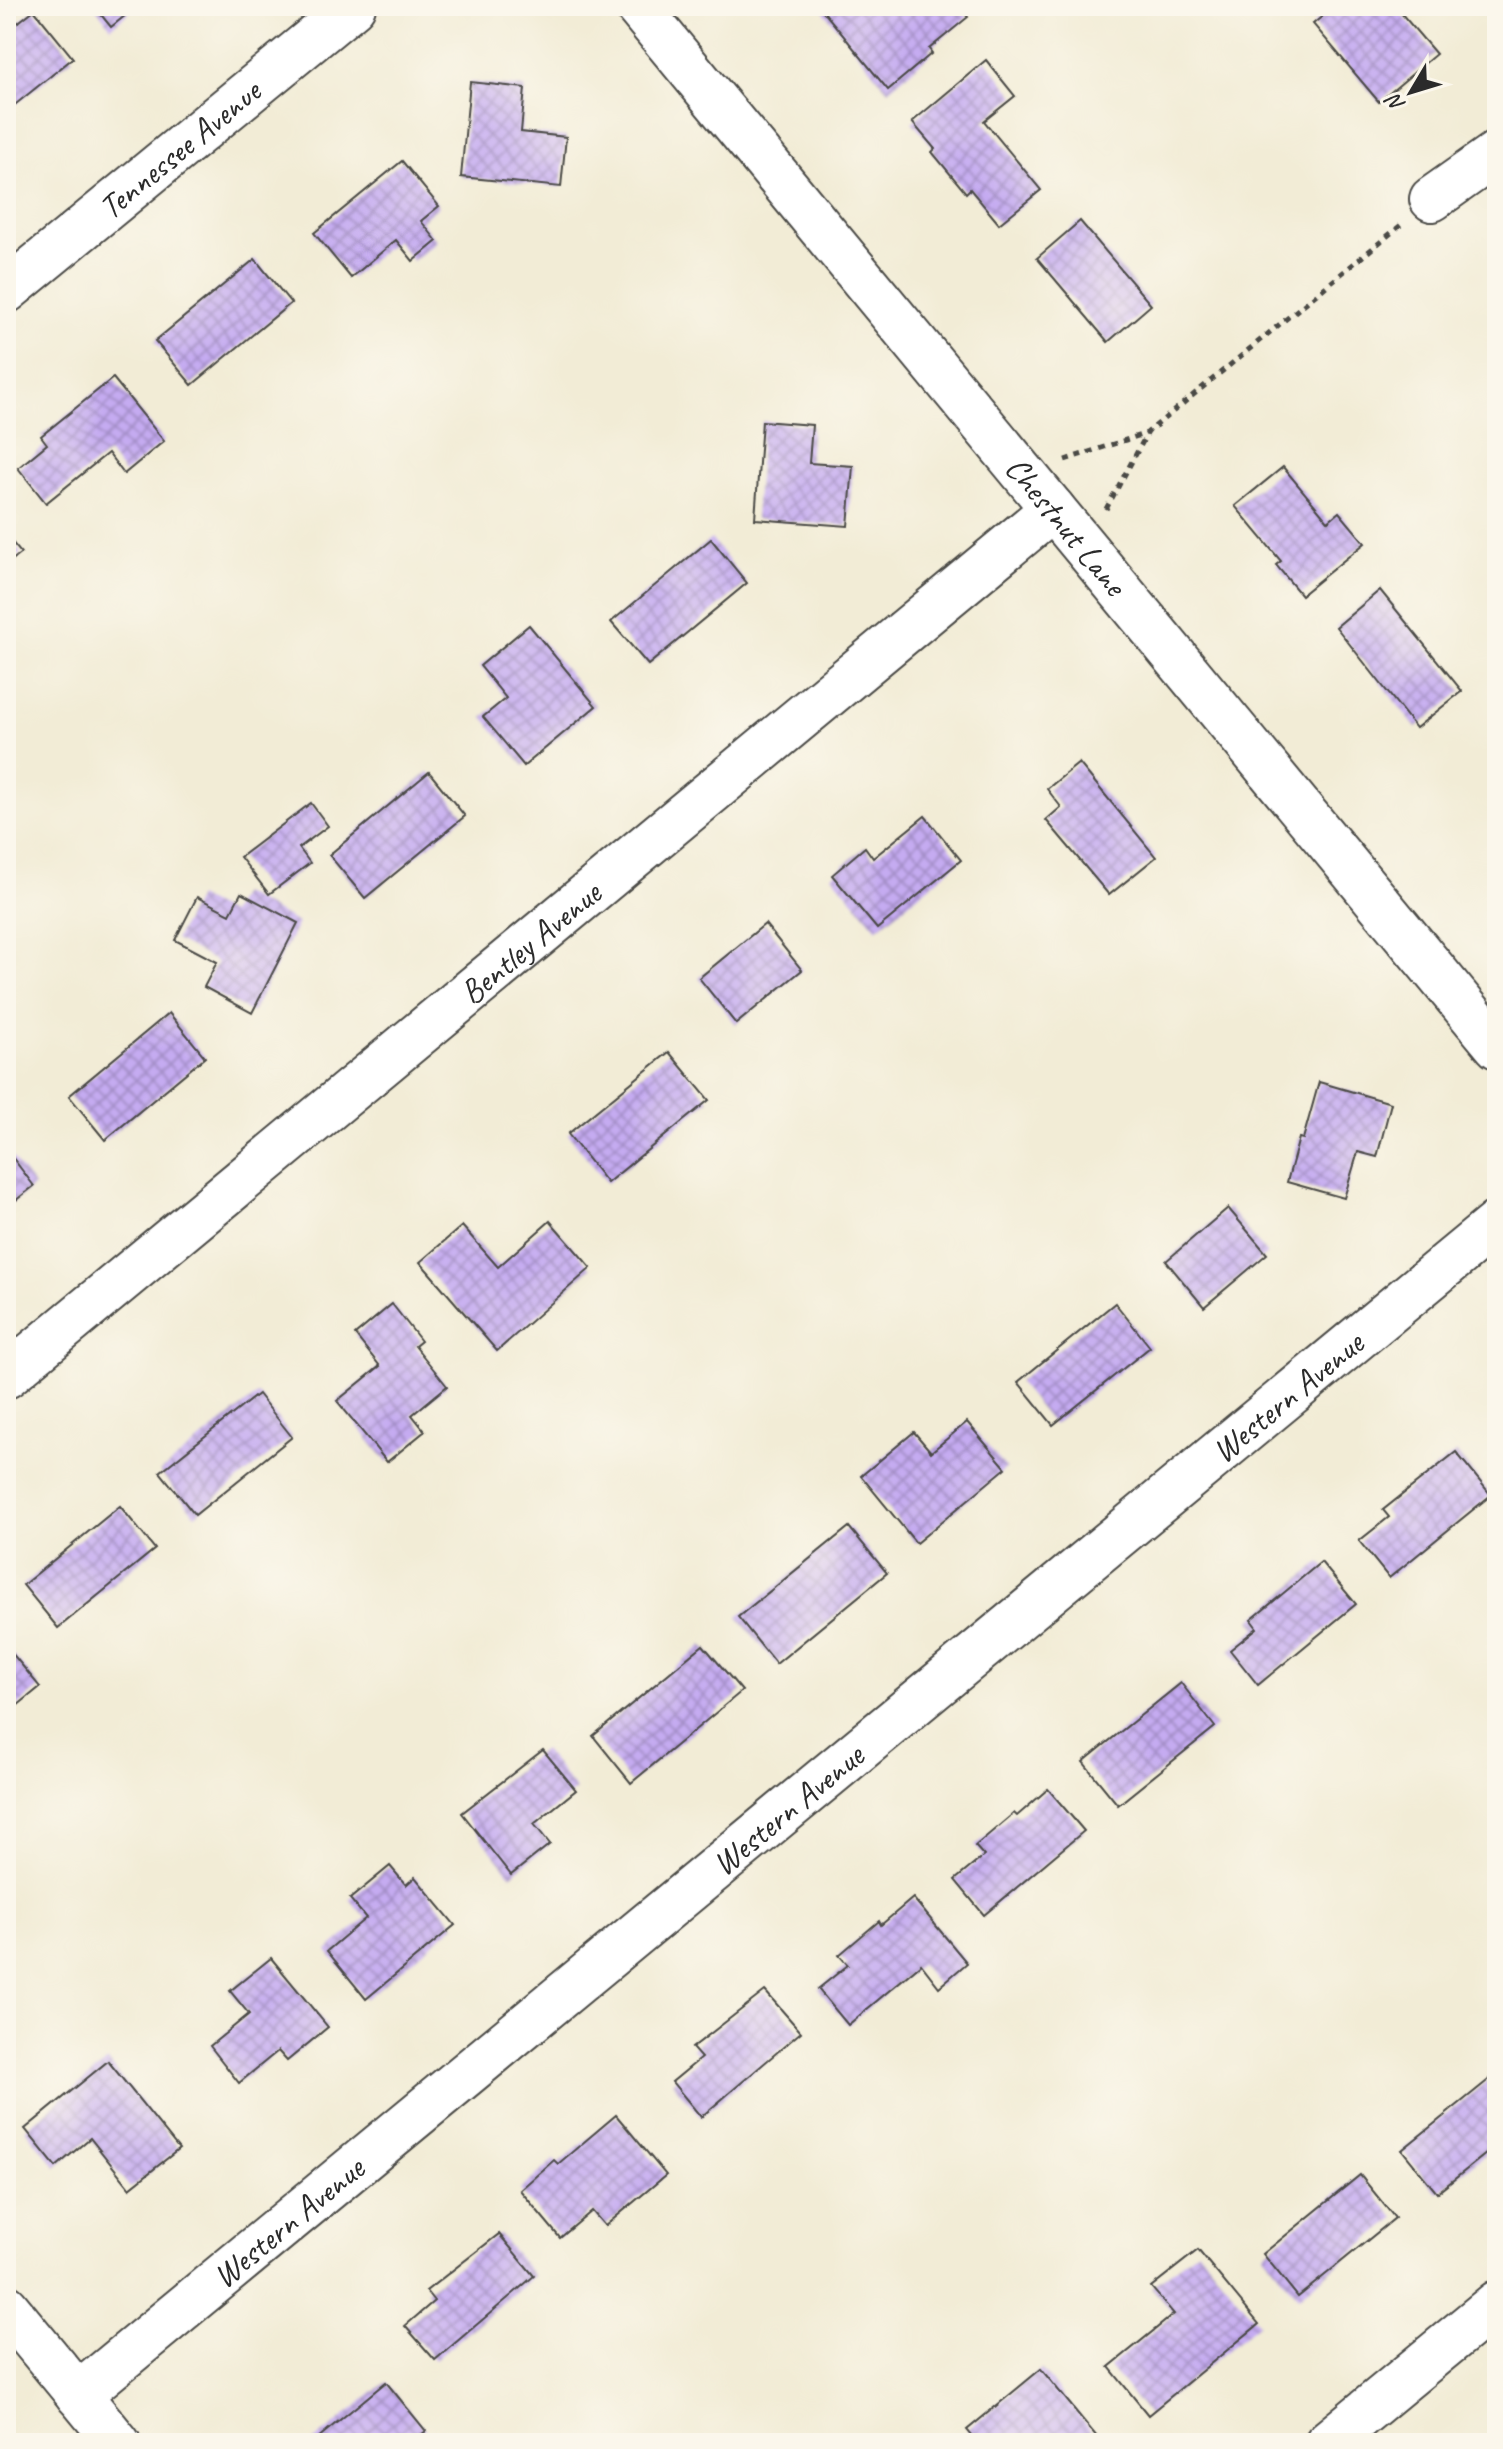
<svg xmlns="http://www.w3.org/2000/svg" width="1503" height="2449" font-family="Caveat,sans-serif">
<defs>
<pattern id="building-cross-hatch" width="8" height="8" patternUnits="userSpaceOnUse" patternTransform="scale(2)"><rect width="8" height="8" fill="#c5abf1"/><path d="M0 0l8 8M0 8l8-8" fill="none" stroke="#a08bc3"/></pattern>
</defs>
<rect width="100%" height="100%" fill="#fbf7ec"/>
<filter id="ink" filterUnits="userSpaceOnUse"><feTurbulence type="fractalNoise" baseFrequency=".0125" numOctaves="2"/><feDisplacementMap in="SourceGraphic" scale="16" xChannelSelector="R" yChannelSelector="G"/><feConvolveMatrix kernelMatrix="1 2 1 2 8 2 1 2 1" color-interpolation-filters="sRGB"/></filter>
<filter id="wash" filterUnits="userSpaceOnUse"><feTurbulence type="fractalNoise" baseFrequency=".006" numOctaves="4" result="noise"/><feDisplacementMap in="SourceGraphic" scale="32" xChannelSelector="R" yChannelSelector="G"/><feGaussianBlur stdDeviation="1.8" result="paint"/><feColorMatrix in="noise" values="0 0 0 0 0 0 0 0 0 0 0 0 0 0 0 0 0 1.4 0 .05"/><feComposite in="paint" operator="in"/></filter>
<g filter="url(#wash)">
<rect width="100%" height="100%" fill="#f2ecd6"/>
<g id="blocks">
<g fill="url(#building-cross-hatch)">
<polygon points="94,6 137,6 111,27"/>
<polygon points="819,6 958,6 968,17 929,49 932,53 888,90"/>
<polygon points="1335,6 1395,6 1436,54 1379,102 1313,24"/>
<polygon points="34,10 73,58 6,112 6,32"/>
<polygon points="986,60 1015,96 984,121 1041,190 999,224 970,189 966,193 932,152 935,149 912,122"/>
<polygon points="470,82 525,88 521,132 566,137 561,187 461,177"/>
<polygon points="402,161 439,206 421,221 437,241 413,261 396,240 351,278 314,233"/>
<polygon points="1080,221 1151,305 1108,342 1037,258"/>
<polygon points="255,259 291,303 192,385 155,341"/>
<polygon points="113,378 164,441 124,474 108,453 46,503 18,468 47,444 41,436"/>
<polygon points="762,421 812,425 809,463 853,466 848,526 755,519"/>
<polygon points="1283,467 1328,521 1339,512 1365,543 1301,595 1276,565 1281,561 1235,506"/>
<polygon points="6,535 21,553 6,565"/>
<polygon points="711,539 747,583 648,665 611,622"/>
<polygon points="1380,590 1462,691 1416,728 1336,627"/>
<polygon points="529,625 596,706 524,766 483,717 506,698 480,666"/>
<polygon points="1079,763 1156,857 1109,895 1046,820 1061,807 1047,789"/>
<polygon points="429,772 465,816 365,898 329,855"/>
<polygon points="311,803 328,826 299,848 310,863 269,894 240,857"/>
<polygon points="925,816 961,860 877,929 832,875 865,847 873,858"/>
<polygon points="241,893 298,923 252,1013 204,987 217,962 175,940 197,897 230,914"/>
<polygon points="765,924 802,970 736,1024 699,978"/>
<polygon points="169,1013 205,1057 105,1140 69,1096"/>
<polygon points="669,1052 709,1100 607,1183 568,1134"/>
<polygon points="1319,1082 1391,1103 1377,1157 1358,1152 1344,1198 1287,1182 1299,1138 1303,1139"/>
<polygon points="6,1149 34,1186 6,1208"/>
<polygon points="1228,1208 1267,1254 1204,1307 1166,1261"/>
<polygon points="550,1221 591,1268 497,1351 420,1262 462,1226 498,1267"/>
<polygon points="1115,1303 1150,1347 1053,1425 1018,1382"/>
<polygon points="392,1304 421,1341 415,1346 447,1386 412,1415 425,1431 387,1462 337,1401 380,1366 355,1335"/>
<polygon points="258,1394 292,1437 195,1515 160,1472"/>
<polygon points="967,1422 1006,1468 916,1543 861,1476 914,1432 931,1452"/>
<polygon points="1456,1452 1491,1495 1389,1578 1359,1541 1389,1517 1383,1510"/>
<polygon points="120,1506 155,1549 58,1628 23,1585"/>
<polygon points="849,1527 887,1573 776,1664 738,1617"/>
<polygon points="1321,1562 1356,1604 1258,1685 1230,1650 1257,1628 1251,1620"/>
<polygon points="703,1645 742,1691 631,1783 593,1736"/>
<polygon points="6,1646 40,1687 6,1715"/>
<polygon points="1181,1683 1215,1727 1118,1805 1083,1762"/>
<polygon points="543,1750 576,1790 534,1824 550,1844 511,1875 462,1813"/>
<polygon points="1048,1789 1084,1831 984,1915 955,1880 984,1856 975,1846 1014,1813 1017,1816"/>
<polygon points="390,1866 406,1885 415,1877 455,1925 366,1999 327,1951 366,1918 350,1899"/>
<polygon points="913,1898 967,1963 939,1987 921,1964 848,2025 818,1989 848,1965 839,1955 879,1921 881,1925"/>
<polygon points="271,1958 328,2027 287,2061 278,2051 239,2083 210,2046 249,2014 230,1991"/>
<polygon points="765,1991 801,2032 701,2117 672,2082 701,2058 692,2048"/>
<polygon points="108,2061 179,2149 130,2188 90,2138 56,2167 25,2129"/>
<polygon points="1497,2073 1497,2145 1437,2193 1402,2150"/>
<polygon points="616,2115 666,2175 605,2226 592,2211 560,2238 520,2190 554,2160 558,2164"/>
<polygon points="1360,2175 1395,2218 1298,2297 1263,2254"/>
<polygon points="499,2234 534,2276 435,2360 405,2326 434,2301 426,2291"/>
<polygon points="1198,2250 1259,2324 1148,2415 1109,2367 1174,2314 1151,2287"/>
<polygon points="1041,2369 1102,2443 978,2443 967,2430"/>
<polygon points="386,2382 426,2431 411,2443 312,2443"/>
</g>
</g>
</g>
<g filter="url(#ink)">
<use href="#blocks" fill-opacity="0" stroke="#494845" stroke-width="2"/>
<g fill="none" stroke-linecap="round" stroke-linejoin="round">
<defs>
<g id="minor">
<path id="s1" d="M637,6L1497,1046"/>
<polyline points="1432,199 1497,153"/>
<path id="s2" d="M6,291L353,6"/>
<path id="s3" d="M6,1376L1053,509"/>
<polyline points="6,2307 118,2443"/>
<path id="s4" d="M78,2395L1497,1223"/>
<polyline points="1327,2443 1497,2303"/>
</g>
</defs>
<use href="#minor" stroke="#494845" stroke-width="48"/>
<g stroke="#494845" stroke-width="5" stroke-dasharray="6 6" stroke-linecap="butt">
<polyline points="1065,460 1147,433"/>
<polyline points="1106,509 1148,432 1401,225"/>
</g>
<use href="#minor" stroke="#fff" stroke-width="44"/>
</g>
</g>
<g text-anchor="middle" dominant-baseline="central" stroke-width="8" stroke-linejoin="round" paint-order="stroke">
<g font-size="34" fill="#2b2b2b" stroke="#fbf7ec">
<text stroke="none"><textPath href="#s2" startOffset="224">Tennessee Avenue</textPath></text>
<text stroke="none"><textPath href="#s1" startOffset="674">Chestnut Lane</textPath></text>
<text stroke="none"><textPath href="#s3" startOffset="680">Bentley Avenue</textPath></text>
<text stroke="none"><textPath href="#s4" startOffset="1568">Western Avenue</textPath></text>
<text stroke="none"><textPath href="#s4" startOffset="920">Western Avenue</textPath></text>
<text stroke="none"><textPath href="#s4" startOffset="272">Western Avenue</textPath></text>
</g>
</g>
<rect width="1503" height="2449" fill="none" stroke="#fbf7ec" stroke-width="32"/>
<g transform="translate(1411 92) rotate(232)" stroke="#fbf7ec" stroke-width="6" paint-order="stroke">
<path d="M0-6L14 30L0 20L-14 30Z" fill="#2b2b2b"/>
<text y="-12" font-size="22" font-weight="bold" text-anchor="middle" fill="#2b2b2b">N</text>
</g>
</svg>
